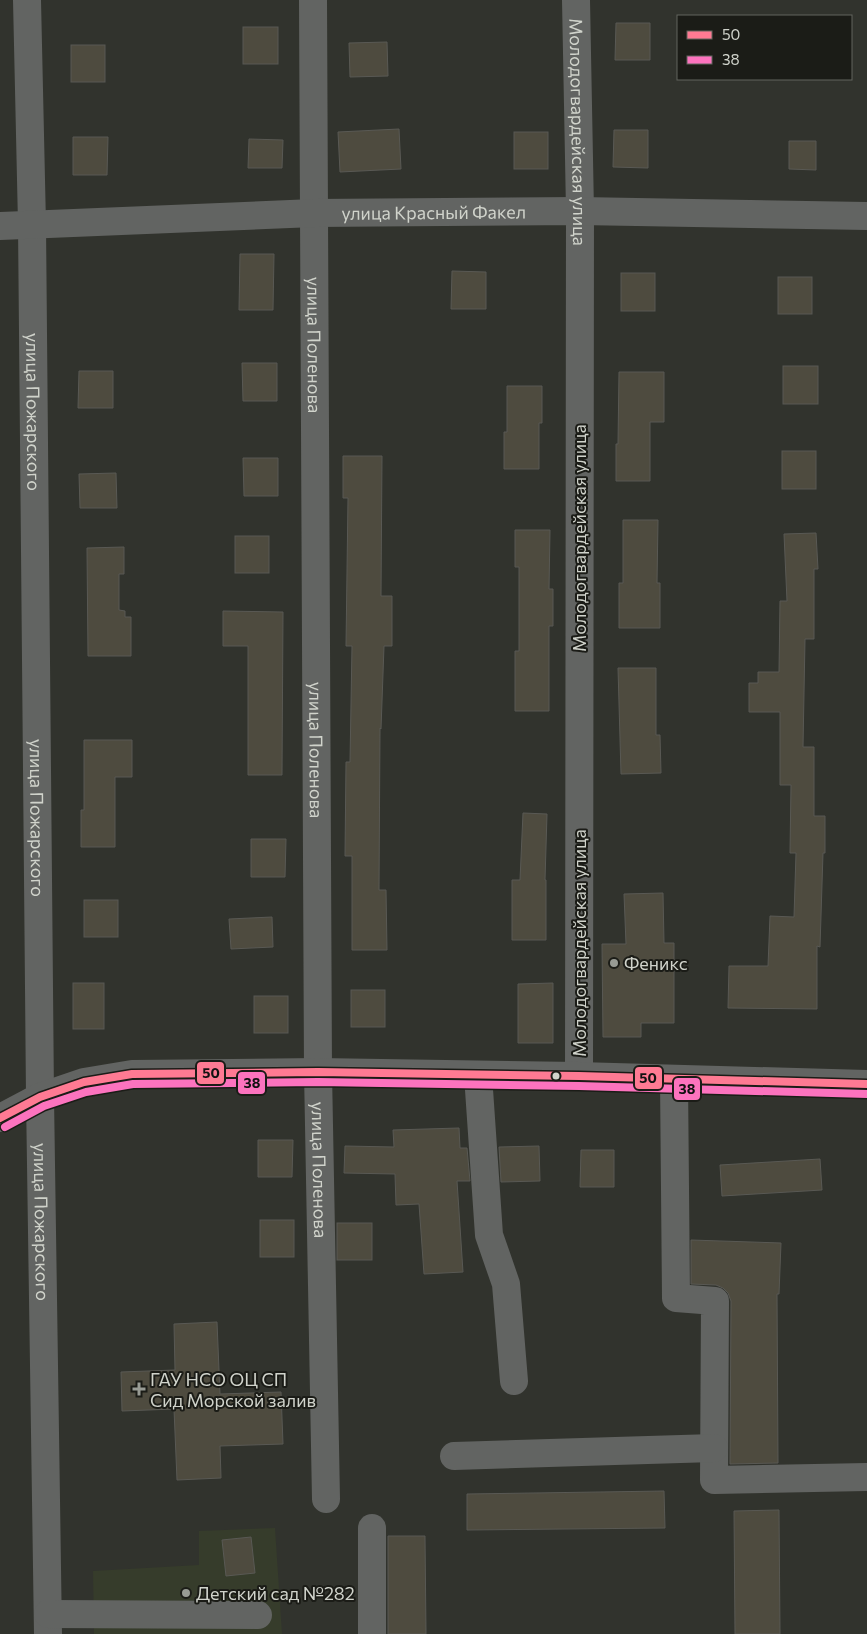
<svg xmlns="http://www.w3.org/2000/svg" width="867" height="1634" font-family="Commissioner,sans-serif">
<rect width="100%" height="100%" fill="#31332d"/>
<polygon fill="#363c2b" points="275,1528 282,1634 94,1634 93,1571 199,1565 199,1531"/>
<g fill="#4e4b3f" stroke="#595954">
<polygon points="616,23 650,23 650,60 615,60"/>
<rect x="243" y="27" width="35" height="37"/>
<polygon points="387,42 388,76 350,77 349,43"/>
<rect x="71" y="45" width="34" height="37"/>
<polygon points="399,129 401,169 340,172 338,132"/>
<polygon points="614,130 648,130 648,168 613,167"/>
<rect x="514" y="132" width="34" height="37"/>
<polygon points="73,137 108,137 107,175 73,175"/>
<polygon points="249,139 283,140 282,168 248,168"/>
<polygon points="789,141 816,141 816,170 789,169"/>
<polygon points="240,254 274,254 273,310 239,310"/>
<polygon points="452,271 486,272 486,309 451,309"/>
<rect x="621" y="273" width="34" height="38"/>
<rect x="778" y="277" width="34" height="37"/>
<polygon points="242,363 277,363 277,401 243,401"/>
<rect x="783" y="366" width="35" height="38"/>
<polygon points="79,371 113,371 113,408 78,408"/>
<polygon points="619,372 664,372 664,422 650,422 650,481 616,481 616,444 618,444"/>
<polygon points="507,386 542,386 542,423 539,423 539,469 504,469 504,432 507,432"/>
<rect x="782" y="451" width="34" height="38"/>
<polygon points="343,456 382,456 381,596 392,596 392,646 384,646 381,729 380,728 379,890 386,890 387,950 352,950 352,856 345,856 346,762 350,762 352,646 346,646 348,498 343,498"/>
<polygon points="243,458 278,458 278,496 244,496"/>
<polygon points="116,473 117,508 80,508 79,474"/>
<polygon points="623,520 658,520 657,583 660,583 660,628 619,628 619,583 623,583"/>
<polygon points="515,530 550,530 549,589 553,589 553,626 549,626 549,711 515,711 515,651 519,651 519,567 515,567"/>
<polygon points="816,533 818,569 814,569 814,639 805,639 803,747 814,747 814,816 825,816 825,853 823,853 820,947 817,946 817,1009 728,1008 729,966 768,966 770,916 794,917 796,853 790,853 791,785 780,785 780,712 749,712 749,683 758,683 758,672 779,672 780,601 787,601 784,534"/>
<rect x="235" y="536" width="34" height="37"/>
<polygon points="124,547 124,574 119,574 119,610 125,611 125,617 131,617 131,656 88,656 87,548"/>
<polygon points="223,611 283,612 282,775 248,775 248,646 223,646"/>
<polygon points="618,668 656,668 656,735 660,735 661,773 621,774"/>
<polygon points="84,740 132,740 132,777 115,777 115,847 81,847 81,810 84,810"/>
<polygon points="523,813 547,814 545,880 546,880 546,940 512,940 512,880 520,880"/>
<polygon points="251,839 286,839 285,877 251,877"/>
<polygon points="663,893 664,943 674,943 674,1023 641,1023 641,1037 603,1037 602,944 626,944 624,894"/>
<rect x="84" y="900" width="34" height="37"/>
<polygon points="272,917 273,947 231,949 229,919"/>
<rect x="73" y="983" width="31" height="46"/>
<polygon points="553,983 553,1043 518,1043 518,984"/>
<rect x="351" y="990" width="34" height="37"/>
<rect x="254" y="996" width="34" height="37"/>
<polygon points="459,1128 460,1148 467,1148 470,1181 457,1181 463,1272 424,1274 419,1204 396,1205 395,1174 344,1173 345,1146 394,1147 393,1130"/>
<polygon points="258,1140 293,1140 292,1177 258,1177"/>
<polygon points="539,1146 540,1181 501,1182 499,1147"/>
<polygon points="581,1150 614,1150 614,1187 580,1187"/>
<polygon points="820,1159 822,1190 722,1196 720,1165"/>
<rect x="260" y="1220" width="34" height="37"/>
<rect x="337" y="1223" width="35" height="37"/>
<polygon points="691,1240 781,1243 779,1294 777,1294 778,1463 730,1464 731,1301 728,1293 723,1288 716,1285 691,1284"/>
<polygon points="217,1322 220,1394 281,1392 283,1444 220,1446 221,1478 177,1480 174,1409 122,1411 121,1372 175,1370 174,1324"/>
<polygon points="664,1491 665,1528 467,1530 467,1494"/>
<polygon points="779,1510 780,1634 735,1634 734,1511"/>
<polygon points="388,1536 425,1536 426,1634 388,1634"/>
<polygon points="251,1537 255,1573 226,1576 222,1540"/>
</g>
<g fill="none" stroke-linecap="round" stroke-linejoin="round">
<g stroke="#626462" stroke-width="28">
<path id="s1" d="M27,0L32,224L40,1097L48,1634"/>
<path id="s2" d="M313,0L318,1072L326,1499"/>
<path id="s3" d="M576,0L580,211L579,1076"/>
<path id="s4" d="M0,226L314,213L580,211L867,216"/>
<polyline points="478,1075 489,1235 506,1284 514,1381"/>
<polyline points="674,1079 676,1298 715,1301 714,1480 867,1477"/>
<polyline points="0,1118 40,1097 84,1082 132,1074 318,1072 579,1076 867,1084"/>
<polyline points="454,1456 714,1448"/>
<polyline points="372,1528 372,1634"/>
<polyline points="48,1614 258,1615"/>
</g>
<defs>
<polyline id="bus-1" points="0,1118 40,1097 84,1082 132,1074 318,1072 579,1076 867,1084"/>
<polyline id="bus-2" points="5,1127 44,1106 86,1092 133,1084 318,1082 579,1086 867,1094"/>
</defs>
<use href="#bus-1" stroke="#1b1c17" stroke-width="11"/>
<use href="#bus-2" stroke="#1b1c17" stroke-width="11"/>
<use href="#bus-1" stroke="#fe7a93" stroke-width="8"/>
<use href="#bus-2" stroke="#fc73be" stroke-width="8"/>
</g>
<g fill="#989b94" stroke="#1b1c17" stroke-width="2">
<circle cx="614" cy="963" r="5"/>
<path d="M136.5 1381.5h5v5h5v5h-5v5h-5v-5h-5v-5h5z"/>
<circle cx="186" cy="1593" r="5"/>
</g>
<circle fill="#d0d3cb" stroke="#1b1c17" stroke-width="2" cx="556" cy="1076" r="4.5"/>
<g text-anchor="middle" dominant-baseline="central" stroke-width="4" stroke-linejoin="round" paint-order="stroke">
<g font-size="18" fill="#d0d3cb" stroke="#1b1c17">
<text stroke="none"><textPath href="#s3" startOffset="132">Молодогвардейская улица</textPath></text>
<text stroke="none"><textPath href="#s4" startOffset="434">улица Красный Факел</textPath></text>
<text stroke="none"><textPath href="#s2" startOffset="345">улица Поленова</textPath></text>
<text stroke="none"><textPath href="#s1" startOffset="412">улица Пожарского</textPath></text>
<text transform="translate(579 538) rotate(-90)">Молодогвардейская улица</text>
<text stroke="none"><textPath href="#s2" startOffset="750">улица Поленова</textPath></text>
<text stroke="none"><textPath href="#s1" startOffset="818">улица Пожарского</textPath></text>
<text transform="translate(579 943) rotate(-90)">Молодогвардейская улица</text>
<text stroke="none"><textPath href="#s2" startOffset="1170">улица Поленова</textPath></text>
<text stroke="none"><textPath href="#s1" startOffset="1222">улица Пожарского</textPath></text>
</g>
<g font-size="18" fill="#d0d3cb" stroke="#1b1c17" text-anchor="start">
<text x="624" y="963">Феникс</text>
<text x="150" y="1379">ГАУ НСО ОЦ СП<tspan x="150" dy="21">Сид Морской залив</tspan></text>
<text x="196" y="1593">Детский сад №282</text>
</g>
</g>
<g stroke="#1b1c17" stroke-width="2">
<rect x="196" y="1061" width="29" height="24" rx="5" fill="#fe7a93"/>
<rect x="634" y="1066" width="29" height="24" rx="5" fill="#fe7a93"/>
<rect x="237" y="1071" width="29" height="24" rx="5" fill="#fc73be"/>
<rect x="673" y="1077" width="28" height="24" rx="5" fill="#fc73be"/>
</g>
<g font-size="14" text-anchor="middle" font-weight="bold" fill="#111">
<text x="211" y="1078">50</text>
<text x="648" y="1083">50</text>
<text x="252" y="1088">38</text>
<text x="687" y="1094">38</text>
</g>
<rect x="677" y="15" width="175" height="65" fill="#1b1c17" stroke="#63655f"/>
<rect x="687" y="31" width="25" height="8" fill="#fe7a93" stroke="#63655f"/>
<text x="722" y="40" font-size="15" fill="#d0d3cb">50</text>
<rect x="687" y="56" width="25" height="8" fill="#fc73be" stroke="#63655f"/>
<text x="722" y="65" font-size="15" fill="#d0d3cb">38</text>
</svg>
